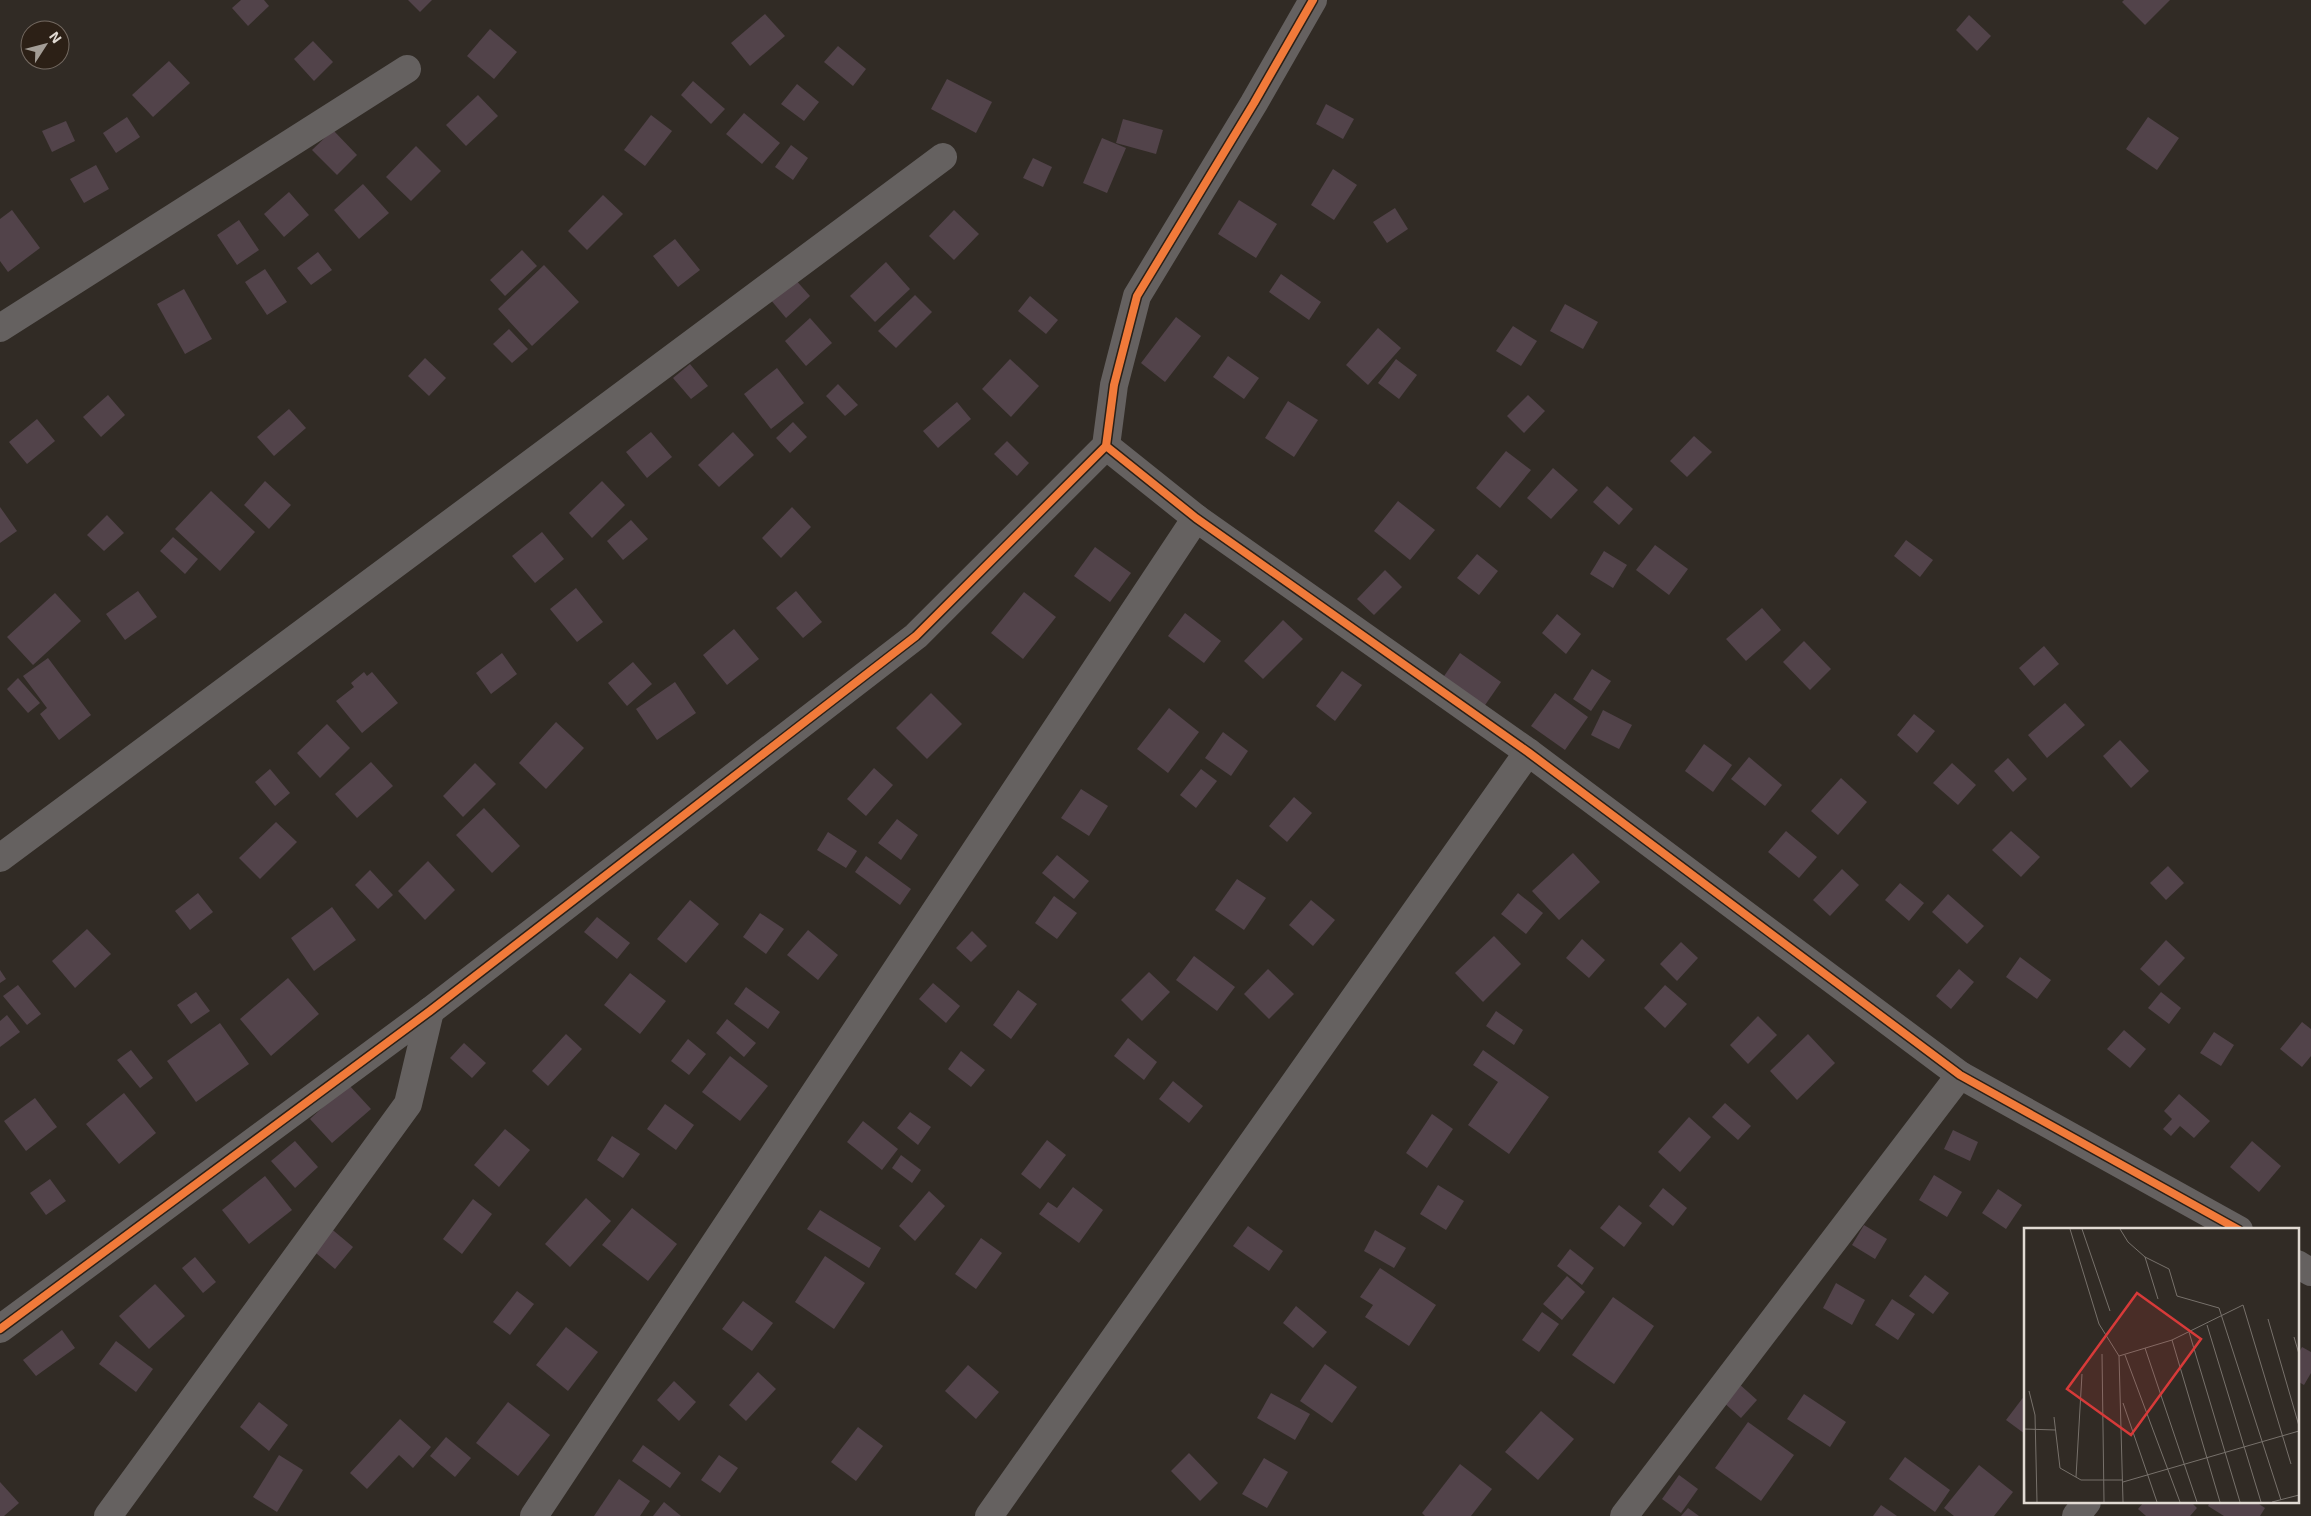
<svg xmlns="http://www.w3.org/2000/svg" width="2311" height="1516" font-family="'Exo 2',sans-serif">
<rect width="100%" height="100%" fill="#312b25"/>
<g fill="#52434a">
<polygon points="241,0 264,0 269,6 248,26 232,8"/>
<polygon points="408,0 432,0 420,12"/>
<polygon points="2124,0 2170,0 2145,25 2122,2"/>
<polygon points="765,14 785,36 750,66 731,43"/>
<polygon points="1969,15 1991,36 1977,51 1956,30"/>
<polygon points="490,29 517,52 494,79 467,56"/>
<polygon points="313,41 333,62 314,81 294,59"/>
<polygon points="838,46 866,69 853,86 824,62"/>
<polygon points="169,61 190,83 153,117 132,95"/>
<polygon points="947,79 992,102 976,133 931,109"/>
<polygon points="693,81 725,109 711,124 681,95"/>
<polygon points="797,84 819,102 804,121 781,104"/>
<polygon points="478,95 498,116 466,146 446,125"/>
<polygon points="1326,104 1354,119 1343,139 1316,124"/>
<polygon points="744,113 780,143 762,164 726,134"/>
<polygon points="651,115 672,131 645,166 624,150"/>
<polygon points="127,117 140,137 116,153 103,133"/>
<polygon points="2148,117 2179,138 2157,170 2126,149"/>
<polygon points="1123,119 1163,130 1156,154 1116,143"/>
<polygon points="66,121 75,141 52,152 42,131"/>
<polygon points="333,130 357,155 337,175 312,150"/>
<polygon points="1102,138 1126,148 1107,193 1083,183"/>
<polygon points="791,145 808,158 793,180 775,167"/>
<polygon points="416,146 441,171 411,201 386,177"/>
<polygon points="1033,158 1052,167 1043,187 1023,178"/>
<polygon points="96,165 109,189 84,203 70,179"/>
<polygon points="1333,169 1357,185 1334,220 1311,205"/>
<polygon points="363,184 389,213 359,239 334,210"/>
<polygon points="289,192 309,215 284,237 264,214"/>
<polygon points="603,195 623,214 587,250 568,231"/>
<polygon points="1239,200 1277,224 1256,258 1218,234"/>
<polygon points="1395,208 1408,229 1387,243 1373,222"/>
<polygon points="12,210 40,248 8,272 0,261 0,219"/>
<polygon points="954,210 979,234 954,260 929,236"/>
<polygon points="239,220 259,250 237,265 217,235"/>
<polygon points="675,239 700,270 678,287 653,256"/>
<polygon points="522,250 537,266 505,296 490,280"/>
<polygon points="318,252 332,270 311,285 297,268"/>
<polygon points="886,262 910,289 875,322 850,296"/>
<polygon points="544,265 579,302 532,346 498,309"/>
<polygon points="265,269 287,302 267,315 245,282"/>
<polygon points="1281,274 1321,302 1309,320 1269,292"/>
<polygon points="794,278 810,296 786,318 770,299"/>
<polygon points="184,289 212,339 185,354 157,304"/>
<polygon points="915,295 932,312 896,348 878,331"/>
<polygon points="1030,296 1058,320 1046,334 1018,311"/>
<polygon points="1565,304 1598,322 1583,349 1550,331"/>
<polygon points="1176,317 1201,336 1165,382 1141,363"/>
<polygon points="810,318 832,343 806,366 785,341"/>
<polygon points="1513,326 1537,341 1521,366 1496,351"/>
<polygon points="1378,328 1401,348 1368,385 1346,365"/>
<polygon points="509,329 528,349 512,363 493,344"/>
<polygon points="1228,356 1259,378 1244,399 1213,377"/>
<polygon points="425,358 446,378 429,396 408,376"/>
<polygon points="1010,359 1039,386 1011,417 982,389"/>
<polygon points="1396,359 1417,375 1399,399 1378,383"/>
<polygon points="690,364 708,386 691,399 673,378"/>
<polygon points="777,368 804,403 771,429 744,394"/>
<polygon points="838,384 858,405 845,416 826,396"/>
<polygon points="108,395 125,415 101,437 83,417"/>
<polygon points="1528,395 1545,411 1524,433 1507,416"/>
<polygon points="1288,401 1318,420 1294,457 1265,438"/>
<polygon points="957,402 971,419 938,448 923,431"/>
<polygon points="289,409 306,428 274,456 257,437"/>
<polygon points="37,419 55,441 27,464 9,442"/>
<polygon points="793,422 807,437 790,453 776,438"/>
<polygon points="651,432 672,457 647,478 626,452"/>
<polygon points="733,432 754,455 719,487 698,465"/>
<polygon points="1694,436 1712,452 1687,477 1670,461"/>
<polygon points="1007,441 1029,463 1017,476 994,454"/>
<polygon points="1506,451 1531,470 1500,508 1476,488"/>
<polygon points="1553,468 1578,490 1551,519 1527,498"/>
<polygon points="265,481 291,505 269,529 244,505"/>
<polygon points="602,481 625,505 592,538 569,513"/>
<polygon points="1607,486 1633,509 1619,525 1593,502"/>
<polygon points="211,491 255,532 220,571 175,529"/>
<polygon points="1398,501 1435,530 1410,560 1374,531"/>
<polygon points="0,507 17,531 0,543"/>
<polygon points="792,507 811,527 781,558 762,538"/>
<polygon points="107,515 124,533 104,551 87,535"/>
<polygon points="631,520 648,539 623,560 607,541"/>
<polygon points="542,532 564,559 535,583 512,556"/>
<polygon points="173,537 198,559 185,574 160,551"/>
<polygon points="1906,540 1933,560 1920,577 1894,556"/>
<polygon points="1655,545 1688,569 1669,595 1636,570"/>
<polygon points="1095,547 1131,573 1110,602 1074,576"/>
<polygon points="1604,551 1627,565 1613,588 1590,574"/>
<polygon points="1477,554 1498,571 1479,595 1457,578"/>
<polygon points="1385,570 1402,587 1374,615 1357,599"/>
<polygon points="576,588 603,622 577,642 550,609"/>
<polygon points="138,591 157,617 125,640 106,614"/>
<polygon points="796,591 822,622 803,638 776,608"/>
<polygon points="1024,592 1056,617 1023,659 991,633"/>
<polygon points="55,593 81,621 33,665 7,637"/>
<polygon points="1762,608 1781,630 1746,661 1726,639"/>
<polygon points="1185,613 1221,641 1204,663 1168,636"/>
<polygon points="1557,614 1581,634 1566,654 1542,633"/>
<polygon points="1283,620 1303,639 1263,679 1244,661"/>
<polygon points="734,629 759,659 727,685 703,655"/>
<polygon points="1804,641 1831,669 1810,690 1783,662"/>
<polygon points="2044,646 2059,664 2034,686 2019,668"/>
<polygon points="502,653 517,674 491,694 476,673"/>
<polygon points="1460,653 1501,682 1481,711 1440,682"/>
<polygon points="48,658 91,715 59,740 40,714 47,708 23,676"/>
<polygon points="633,662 652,684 627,706 608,683"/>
<polygon points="1592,669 1611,681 1591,711 1573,699"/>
<polygon points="1342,671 1362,685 1335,721 1316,706"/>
<polygon points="364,672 367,676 372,672 398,703 362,733 336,701 354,687 351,683"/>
<polygon points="18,678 40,703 28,713 7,689"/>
<polygon points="675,682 696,713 657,740 636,709"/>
<polygon points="931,693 962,724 927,759 896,728"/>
<polygon points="1555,693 1588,717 1565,750 1531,726"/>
<polygon points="2065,703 2085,725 2047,758 2028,735"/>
<polygon points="1169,708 1199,732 1168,773 1137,749"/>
<polygon points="1603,710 1632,725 1619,749 1591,735"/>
<polygon points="1914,714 1935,731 1917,753 1897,735"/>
<polygon points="556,722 584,748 546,789 519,763"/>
<polygon points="327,724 350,748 320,778 297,753"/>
<polygon points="1223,732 1248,751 1231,776 1205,758"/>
<polygon points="2120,740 2149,771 2131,788 2103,756"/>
<polygon points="1704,744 1732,765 1713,792 1685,771"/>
<polygon points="1749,757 1782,785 1765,806 1731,779"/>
<polygon points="2008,758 2027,779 2013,792 1994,771"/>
<polygon points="371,762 393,786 357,818 335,794"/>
<polygon points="475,763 496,784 463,817 443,796"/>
<polygon points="1952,763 1976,785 1958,805 1933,783"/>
<polygon points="874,768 893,785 866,816 847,799"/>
<polygon points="270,769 290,793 275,806 255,782"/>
<polygon points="1201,769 1217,781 1196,808 1180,795"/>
<polygon points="1841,778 1867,802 1838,835 1811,811"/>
<polygon points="1081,789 1108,806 1089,836 1061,818"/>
<polygon points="1294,797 1312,813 1287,842 1269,826"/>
<polygon points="484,808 520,846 492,873 456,835"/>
<polygon points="897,819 918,835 901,860 878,843"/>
<polygon points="276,822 297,842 260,879 239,858"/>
<polygon points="1786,831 1817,857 1799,878 1768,852"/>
<polygon points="2011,831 2040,857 2021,877 1992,850"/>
<polygon points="828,832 857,851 846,868 817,850"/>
<polygon points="1573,853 1600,882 1559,920 1532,891"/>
<polygon points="1057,855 1089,881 1074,899 1042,873"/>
<polygon points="866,856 911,889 900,905 855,872"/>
<polygon points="428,861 455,890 425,920 398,891"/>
<polygon points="2168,866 2184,883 2166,900 2150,883"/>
<polygon points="1842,869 1859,885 1830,916 1813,900"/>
<polygon points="370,870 393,895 378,909 355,885"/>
<polygon points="1237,879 1266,898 1244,930 1215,910"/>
<polygon points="1900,883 1924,903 1909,921 1885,900"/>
<polygon points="198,893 213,912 190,930 175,911"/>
<polygon points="1518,893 1543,913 1526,934 1501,914"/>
<polygon points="1948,894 1984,926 1967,944 1932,912"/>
<polygon points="1054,896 1077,913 1057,939 1035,923"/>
<polygon points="690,900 719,924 686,963 657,939"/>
<polygon points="1311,900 1335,920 1313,946 1289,925"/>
<polygon points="332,907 356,940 314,971 291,938"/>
<polygon points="760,913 784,929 766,954 743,937"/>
<polygon points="597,917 630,943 617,959 584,932"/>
<polygon points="87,929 111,954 75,988 52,961"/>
<polygon points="808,930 838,955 818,980 787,955"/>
<polygon points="972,931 987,946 971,962 956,948"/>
<polygon points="1494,936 1521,964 1483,1002 1455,973"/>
<polygon points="1582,939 1605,960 1589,978 1566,958"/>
<polygon points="2166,940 2185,958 2159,986 2140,969"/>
<polygon points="1681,942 1698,958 1677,981 1660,964"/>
<polygon points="1194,956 1235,987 1217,1011 1176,980"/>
<polygon points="2020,957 2051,980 2037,999 2006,977"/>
<polygon points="1268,969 1294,994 1269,1019 1244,994"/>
<polygon points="1959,969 1974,982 1951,1009 1936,996"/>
<polygon points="0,970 6,979 0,983"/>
<polygon points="1149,972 1170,992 1142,1021 1121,1000"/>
<polygon points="630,973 666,1001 640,1034 604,1005"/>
<polygon points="288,978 319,1014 271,1056 240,1019"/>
<polygon points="933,983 960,1006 946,1023 919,999"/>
<polygon points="18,985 41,1014 27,1025 3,996"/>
<polygon points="1665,985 1687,1004 1665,1028 1644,1008"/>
<polygon points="746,987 780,1012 768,1029 734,1004"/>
<polygon points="1018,990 1037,1004 1011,1039 993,1025"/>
<polygon points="196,992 210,1011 191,1024 177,1005"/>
<polygon points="2161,992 2181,1008 2169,1024 2148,1008"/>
<polygon points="1496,1011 1523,1030 1514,1045 1486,1026"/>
<polygon points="7,1015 20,1032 0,1047 0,1021"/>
<polygon points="1758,1016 1777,1035 1748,1064 1730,1045"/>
<polygon points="727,1019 756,1043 744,1057 716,1033"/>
<polygon points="2302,1022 2311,1029 2311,1056 2302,1067 2280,1049"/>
<polygon points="220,1023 249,1064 196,1102 167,1061"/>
<polygon points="2124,1030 2146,1049 2130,1068 2107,1049"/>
<polygon points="2214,1032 2234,1045 2221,1066 2200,1053"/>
<polygon points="566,1034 582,1049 548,1086 532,1071"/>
<polygon points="1808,1034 1835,1063 1797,1100 1770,1071"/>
<polygon points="1128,1038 1157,1062 1144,1080 1114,1056"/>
<polygon points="688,1039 706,1054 689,1075 671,1061"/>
<polygon points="464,1043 486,1063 472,1078 450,1058"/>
<polygon points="131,1050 153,1078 140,1088 117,1060"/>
<polygon points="1483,1050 1549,1097 1509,1154 1468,1125 1498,1082 1473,1065"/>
<polygon points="961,1051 985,1070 971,1087 948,1069"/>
<polygon points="730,1056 768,1086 740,1121 702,1092"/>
<polygon points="1173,1081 1203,1106 1189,1123 1159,1099"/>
<polygon points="348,1084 371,1109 332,1143 310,1119"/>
<polygon points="124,1093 156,1133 119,1164 86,1124"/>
<polygon points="2179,1094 2210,1121 2194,1138 2180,1126 2171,1136 2163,1129 2172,1119 2164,1111"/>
<polygon points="35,1098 57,1127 26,1151 4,1121"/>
<polygon points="1725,1103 1751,1126 1738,1140 1712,1117"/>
<polygon points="665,1104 694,1125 676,1150 647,1129"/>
<polygon points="910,1112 931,1127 918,1145 897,1128"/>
<polygon points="1432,1114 1453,1129 1427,1168 1406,1153"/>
<polygon points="1689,1117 1711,1137 1680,1172 1658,1152"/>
<polygon points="863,1121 898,1149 882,1170 847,1142"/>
<polygon points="505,1129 530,1150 499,1187 474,1165"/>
<polygon points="1953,1130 1978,1142 1970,1161 1944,1149"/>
<polygon points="612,1136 640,1154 623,1178 597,1160"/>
<polygon points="1047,1140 1066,1155 1040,1189 1021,1174"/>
<polygon points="295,1141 318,1167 295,1188 271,1161"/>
<polygon points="2252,1141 2281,1166 2259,1192 2230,1167"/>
<polygon points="901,1155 921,1170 912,1183 892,1168"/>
<polygon points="1934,1175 1962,1192 1947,1217 1919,1200"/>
<polygon points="265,1176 292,1210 249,1244 222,1210"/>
<polygon points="50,1179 66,1201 46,1215 30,1193"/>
<polygon points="1438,1185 1464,1201 1446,1230 1420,1214"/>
<polygon points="1073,1187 1103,1210 1079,1243 1039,1214 1048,1202 1057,1208"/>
<polygon points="1663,1188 1687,1208 1673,1226 1649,1206"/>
<polygon points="1998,1189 2022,1205 2006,1229 1982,1213"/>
<polygon points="929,1191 945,1206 915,1241 899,1226"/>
<polygon points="586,1198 611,1221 570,1267 545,1244"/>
<polygon points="473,1199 492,1214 462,1254 443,1239"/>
<polygon points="1619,1205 1642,1223 1624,1247 1600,1228"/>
<polygon points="632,1208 677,1244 648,1281 602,1245"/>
<polygon points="820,1210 881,1248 869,1268 807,1229"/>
<polygon points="1864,1225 1887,1239 1875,1259 1852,1245"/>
<polygon points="328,1226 353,1247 335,1269 310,1248"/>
<polygon points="1248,1226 1283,1251 1269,1271 1233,1246"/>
<polygon points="1375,1230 1406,1248 1394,1268 1364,1251"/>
<polygon points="981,1238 1002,1253 976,1289 955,1274"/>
<polygon points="1570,1249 1594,1268 1582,1285 1557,1266"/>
<polygon points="825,1256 865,1283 834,1329 795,1302"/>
<polygon points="195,1257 216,1282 203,1293 182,1268"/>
<polygon points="1380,1268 1436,1305 1409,1346 1365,1317 1373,1305 1360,1297"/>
<polygon points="1925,1275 1949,1293 1933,1314 1909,1296"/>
<polygon points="1567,1276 1585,1292 1562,1320 1543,1304"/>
<polygon points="1836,1283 1865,1300 1852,1325 1823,1308"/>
<polygon points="155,1284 185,1316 149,1349 119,1316"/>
<polygon points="517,1291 534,1304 510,1335 493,1322"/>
<polygon points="1613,1297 1654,1326 1614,1384 1572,1355"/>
<polygon points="1892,1299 1915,1314 1898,1340 1875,1325"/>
<polygon points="743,1301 773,1323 752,1351 722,1329"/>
<polygon points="1296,1306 1327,1332 1313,1348 1283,1323"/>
<polygon points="1542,1312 1559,1324 1539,1352 1522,1340"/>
<polygon points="566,1327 598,1352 568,1391 536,1365"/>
<polygon points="62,1330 75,1348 36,1376 23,1360"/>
<polygon points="116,1341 153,1369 136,1392 99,1364"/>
<polygon points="2302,1347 2311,1352 2311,1373 2304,1385 2297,1381 2297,1356"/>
<polygon points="1325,1364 1357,1387 1332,1423 1300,1401"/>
<polygon points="968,1365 999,1392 976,1419 945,1391"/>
<polygon points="758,1372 776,1389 746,1421 729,1405"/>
<polygon points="674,1381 696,1402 679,1421 657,1400"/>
<polygon points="1738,1383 1757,1400 1741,1418 1722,1401"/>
<polygon points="1271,1393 1310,1414 1295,1440 1257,1418"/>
<polygon points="1804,1394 1846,1422 1830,1447 1787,1419"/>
<polygon points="2025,1395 2025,1434 2006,1420"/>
<polygon points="259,1402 288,1425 269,1451 240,1427"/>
<polygon points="508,1402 550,1435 518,1476 476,1443"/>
<polygon points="1541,1411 1574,1439 1538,1480 1505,1452"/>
<polygon points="400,1419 431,1447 413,1468 399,1455 367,1489 350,1473"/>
<polygon points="1748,1422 1794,1455 1761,1501 1715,1468"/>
<polygon points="858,1427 883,1446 856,1481 831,1462"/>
<polygon points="446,1437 471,1458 455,1477 430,1456"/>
<polygon points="643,1445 681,1473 670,1488 632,1461"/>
<polygon points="1189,1453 1218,1483 1200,1501 1171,1471"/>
<polygon points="279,1455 303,1470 277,1512 253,1497"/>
<polygon points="719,1455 738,1468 720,1493 701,1480"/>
<polygon points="1905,1457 1950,1490 1935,1512 1889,1479"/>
<polygon points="1264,1458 1288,1472 1267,1508 1242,1494"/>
<polygon points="1460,1464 1492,1489 1471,1516 1425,1516 1422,1513"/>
<polygon points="1979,1465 2013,1492 1994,1516 1954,1516 1944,1508"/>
<polygon points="1679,1475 1698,1489 1681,1513 1662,1499"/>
<polygon points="619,1479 650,1501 640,1516 594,1516"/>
<polygon points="0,1482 19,1503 4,1516 0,1516"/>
<polygon points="664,1502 681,1516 653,1516"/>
<polygon points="2144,1502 2191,1502 2197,1508 2190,1516 2146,1516 2138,1509"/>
<polygon points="2210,1502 2256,1502 2265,1508 2260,1516 2224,1516 2208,1506"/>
<polygon points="1881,1505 1897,1516 1873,1516"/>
<polygon points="1688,1508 1699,1516 1681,1516"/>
</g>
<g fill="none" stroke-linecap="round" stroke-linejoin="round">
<g stroke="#656160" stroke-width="28">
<polyline points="0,328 407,69"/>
<polyline points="1106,446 1196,518 1528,752 1960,1075 2239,1230"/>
<polyline points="0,858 943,157"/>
<polyline points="2297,1264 2311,1272"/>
<polyline points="0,1329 430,1011 916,636 1106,446 1114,385 1137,296 1254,103 1313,0"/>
<polyline points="108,1516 408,1104 430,1011"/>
<polyline points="534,1516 1196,518"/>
<polyline points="989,1516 1528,752"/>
<polyline points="1624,1516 1960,1075"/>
<polyline points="2076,1516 2087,1502"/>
</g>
<defs>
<g id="cycleway">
<polyline points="1106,446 1196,518 1528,752 1960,1075 2239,1230"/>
<polyline points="0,1329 430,1011 916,636 1106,446 1114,385 1137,296 1254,103 1313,0"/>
</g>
</defs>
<use href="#cycleway" stroke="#2c2016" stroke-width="11"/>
<use href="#cycleway" stroke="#f17a3a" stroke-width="8"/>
</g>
<g transform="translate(2024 1228)">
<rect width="275" height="275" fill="#312b25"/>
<path fill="none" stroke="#77716b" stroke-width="1" d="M46,1L75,96L95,128L99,274M58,1L86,83M96,1L104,14L121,29L145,41L153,68L195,80L257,272M121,29L134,71M244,91L275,198M183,97L237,274M165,104L216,274M270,109L275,126M148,112L196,274M121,120L173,274M78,126L80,274M101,127L156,274M95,128L148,112L219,77L267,236M5,163L11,187L13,274M99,175L133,274M30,189L36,240L57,252H99M0,200L1,274M0,201L32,202M52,249L58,146M99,254L275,203M248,274L275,267"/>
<path fill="#d73a39" fill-opacity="0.15" stroke="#d73a39" stroke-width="2.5" d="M113,65L177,111L107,207L43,161Z"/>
<rect width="275" height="275" fill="none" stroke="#e1dad3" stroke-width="2.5"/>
</g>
<g transform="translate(45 45) rotate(54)"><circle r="24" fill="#2c2016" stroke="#746a62"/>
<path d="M0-4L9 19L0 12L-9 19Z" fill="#a39d96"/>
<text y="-8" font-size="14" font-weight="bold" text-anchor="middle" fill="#e1dad3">N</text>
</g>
</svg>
